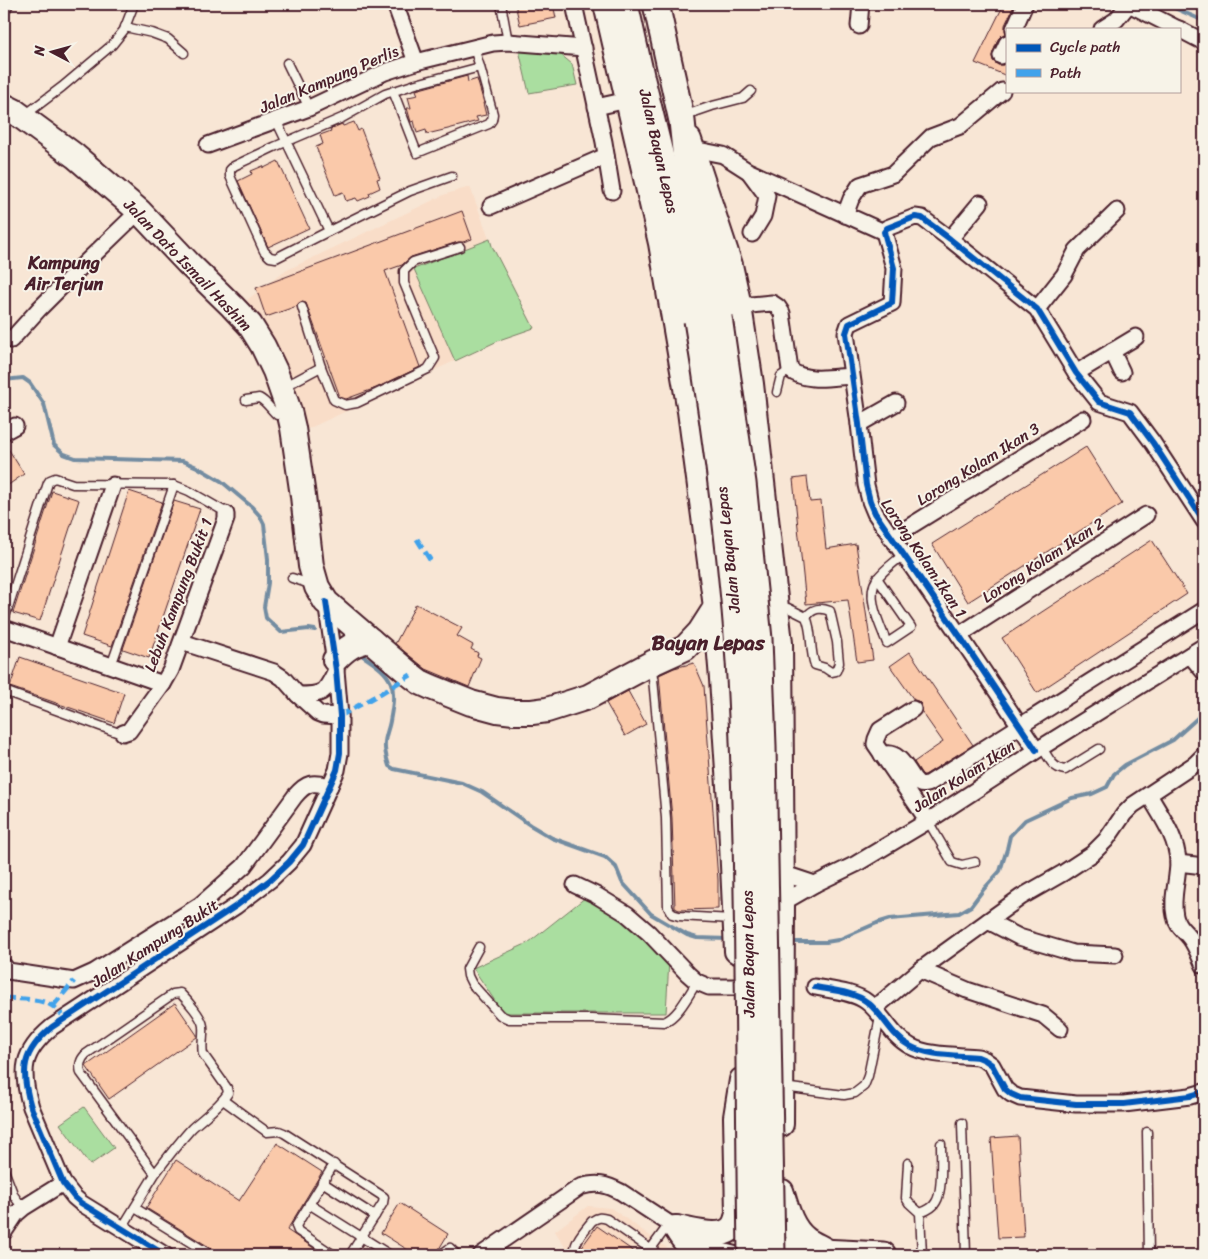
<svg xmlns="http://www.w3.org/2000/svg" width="1208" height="1259" font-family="Sriracha,sans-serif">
<rect width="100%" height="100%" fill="#f8e6d5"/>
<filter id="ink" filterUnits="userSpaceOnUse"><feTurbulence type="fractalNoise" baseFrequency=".02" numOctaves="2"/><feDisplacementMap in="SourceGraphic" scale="10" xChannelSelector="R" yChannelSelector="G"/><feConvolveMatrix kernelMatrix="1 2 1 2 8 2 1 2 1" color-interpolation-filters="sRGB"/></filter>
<g filter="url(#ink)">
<g fill="#f9ddc8">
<polygon points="470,187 492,246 534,328 502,339 299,433 273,347 247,300 283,272 446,194"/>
<polygon points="588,1206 611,1208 677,1255 570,1255 555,1231"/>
</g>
<g fill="#aadea0" stroke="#7a7e66">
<polygon points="519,50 560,54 572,64 577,85 529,93"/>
<polygon points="490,239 492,246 534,328 502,339 455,361 414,269"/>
<polygon points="586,897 604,904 638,930 669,961 666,1013 503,1013 473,968 528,943"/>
<polygon points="84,1107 114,1148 90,1165 60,1124"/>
</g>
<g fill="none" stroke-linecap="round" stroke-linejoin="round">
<g stroke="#738ca1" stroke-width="4">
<polyline points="1165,4 1204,21"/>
<polyline points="4,380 23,378 30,383 44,404 54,445 64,454 75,458 183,461 197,467 221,481 252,507 260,516 264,524 268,559 268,583 264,607 266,618 281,632 309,629 315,630"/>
<path d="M363,656C394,676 397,685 390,721C389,728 385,736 385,743C384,750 387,759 389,766L394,769L462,783L482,792L530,825L552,838L605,857L616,867L622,882L651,914L687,935L697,938L728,939"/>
<polyline points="790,942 826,942 838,940 877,923 890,919 959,913 971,906 983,890 1000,871 1007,849 1010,836 1025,820 1072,798 1092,794 1107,787 1114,774 1125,765 1173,740 1204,712"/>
</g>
</g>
<g fill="#fac9aa" stroke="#4a1f2b">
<polygon points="515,4 553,4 556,18 520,25"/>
<polygon points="1004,4 1015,4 1005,25 1005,30 1006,34 1002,35 998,39 992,56 993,61 998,65 1002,65 1007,63 1007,76 975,63"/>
<polygon points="467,76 468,82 477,79 484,103 483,103 486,115 476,117 478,121 448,129 427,134 426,130 417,133 414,121 411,122 407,108 411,108 408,97 418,95 416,90"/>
<polygon points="354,122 358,131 361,129 380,178 377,179 380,188 369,193 370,196 358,201 356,198 346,201 343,192 335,195 316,147 323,144 320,135 331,131 330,129 342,124 343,126"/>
<polygon points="278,161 309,228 268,247 238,181 252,174 251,171 263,166 264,168"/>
<polygon points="462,211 472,239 463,242 458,242 411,257 402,265 385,271 420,367 376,388 346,399 340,397 306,303 300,302 297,306 266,317 256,288"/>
<polygon points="4,442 24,474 4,488"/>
<polygon points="1086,447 1122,504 968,602 932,544"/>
<polygon points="807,477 810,502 821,501 826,549 856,544 873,660 857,662 848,600 806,604 793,479"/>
<polygon points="52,491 79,500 40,621 13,613"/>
<polygon points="129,491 162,502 112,646 82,636"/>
<polygon points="174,501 200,509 149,658 123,649"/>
<polygon points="1152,540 1187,594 1037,693 1002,638"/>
<polygon points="416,604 462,628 457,636 473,645 471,649 478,653 477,656 481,658 469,687 426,669 395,644"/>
<polygon points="910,652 973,745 925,775 923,775 921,773 914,762 943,742 922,712 922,708 921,704 918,701 914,700 890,666"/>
<polygon points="20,657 124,693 114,723 10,687"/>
<polygon points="694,663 704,686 718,880 718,909 679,910 675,908 672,818 659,675 674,668"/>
<polygon points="628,691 646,724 625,736 606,703"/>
<polygon points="175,1003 197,1035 197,1037 109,1099 86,1066"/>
<polygon points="1018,1136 1024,1237 998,1238 991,1138"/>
<polygon points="277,1143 322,1172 287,1230 324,1255 220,1255 214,1250 146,1208 176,1160 239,1201"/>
<polygon points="400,1203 448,1234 439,1249 429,1255 416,1255 381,1233"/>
<polygon points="597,1226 639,1255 584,1255 580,1252 581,1248"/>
</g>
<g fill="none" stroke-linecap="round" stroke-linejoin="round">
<defs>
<g id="service">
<polyline points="501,4 508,42"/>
<polyline points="4,13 9,4"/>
<polyline points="125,27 152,33 168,39 184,53"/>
<polyline points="474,48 480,67"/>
<polyline points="287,63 309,108"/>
<polyline points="393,91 417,153 489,124 492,120 493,114 480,67 416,84 385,94 342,118 274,147 234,166 230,170 230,176 264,251 270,257 276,258 329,231 410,191 452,176"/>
<polyline points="25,115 62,87 112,45 124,30 134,4"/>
<polyline points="683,116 712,106 743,98 751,91"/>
<polyline points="276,120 329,231"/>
<polyline points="302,307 321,367"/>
<polyline points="282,386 295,381 321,367 334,400 345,405 357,403 428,369 435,358 404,283 404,271 413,262 460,247"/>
<polyline points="777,392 781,376 790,370"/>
<path d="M246,400L259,398C267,402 270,409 277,415L287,412"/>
<polyline points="292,578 313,585"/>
<path d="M877,578L911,627L887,643C880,625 865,596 877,579C884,569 895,562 904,554"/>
<path d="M778,609L788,608L806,617C813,632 809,649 815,665L825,668L831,672L836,671L839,663L837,642L830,611C820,607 813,608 806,617"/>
<polyline points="4,620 48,483 50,480 55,478 73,484 174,485 189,491 222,510 226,514"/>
<polyline points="111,666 174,485"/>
<polyline points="652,668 666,818 668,907 672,914 679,916 732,919"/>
<polyline points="4,690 7,692 119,733 123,733"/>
<path d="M1042,747C1048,757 1052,768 1065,770L1099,749"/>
<polyline points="928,821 952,862 962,865 975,862"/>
<path d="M479,947L467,969L468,976L472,984L500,1015L509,1019H591L664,1022C678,1017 689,994 697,982"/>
<polyline points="783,1087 844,1095 855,1093 864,1086 868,1076 880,1017"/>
<polyline points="223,1100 267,1132 279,1131 284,1133 384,1197 383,1203 350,1255"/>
<polyline points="962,1123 966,1255"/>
<polyline points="1147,1132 1149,1255"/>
<polyline points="908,1163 906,1198 909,1203 920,1213 922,1255"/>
<polyline points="334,1164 296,1226 298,1231 334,1255"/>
<polyline points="4,1170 14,1196 23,1208"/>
<polyline points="322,1182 375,1216"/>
<polyline points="309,1204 390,1255"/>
<polyline points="135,1208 211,1255"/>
<path d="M920,1213C926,1211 933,1208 936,1202C943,1192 941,1157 941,1144"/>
<path d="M122,1228L155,1174L81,1073C79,1065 80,1060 86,1054L173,994L180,993C187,1000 202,1017 203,1026C204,1036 201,1045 203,1054L227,1088L228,1093C219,1107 204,1117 192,1128C179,1142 167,1158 155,1174"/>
<polyline points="650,1250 669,1224"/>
<polyline points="440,1255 450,1248 457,1255"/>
<path d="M575,1255C572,1243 585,1230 592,1221C598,1217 601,1217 607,1219L659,1255"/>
</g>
<g id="minor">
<polyline points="395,4 416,62"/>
<polyline points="574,4 604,142 612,191"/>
<polyline points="1129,4 1178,29"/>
<polyline points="859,26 861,4"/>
<polyline points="1014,29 1025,4"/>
<polyline points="1102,29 1116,20 1129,4"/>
<polyline points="1179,29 1204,42"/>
<polyline points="1001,56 1007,43"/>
<polyline points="596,107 628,100"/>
<polyline points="208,145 309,108 385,72 416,62 493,43 508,42 584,48"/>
<polyline points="693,149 723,155 748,171 884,232"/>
<polyline points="750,173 767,196 763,216 752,234"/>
<polyline points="491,206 606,156"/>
<polyline points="845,215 851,199 860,185 893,174 931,137 960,126 1002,91"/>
<polyline points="884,232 894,268 892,303 849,324 846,333 859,424 866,485 870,501 875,513 959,635 1036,750"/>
<polyline points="884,232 887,228 915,217 922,218 950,239 1037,309 1076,373 1099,402 1130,412 1153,443 1204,521"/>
<polyline points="950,239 980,203"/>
<path d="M739,306L772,303L778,307L782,313L790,370C807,383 831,377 851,376"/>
<polyline points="1037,309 1064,275 1077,250 1117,211"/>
<polyline points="4,336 7,339 11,340 39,309 80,268 139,211"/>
<polyline points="1112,351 1122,372"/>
<polyline points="1076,373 1136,337"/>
<polyline points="859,424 896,403"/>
<polyline points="4,432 15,426"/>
<polyline points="891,538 1083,419"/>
<polyline points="4,628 163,684"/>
<polyline points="959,635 1146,515"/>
<polyline points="182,642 274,672 283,678 298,695 318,713 323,715 340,716"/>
<polyline points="57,647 113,485"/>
<polyline points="1190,655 1204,672"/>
<path d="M298,695C324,695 325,693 336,670"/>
<polyline points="913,709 880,730 876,739 875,744 928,821"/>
<polyline points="123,733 129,731 163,684 171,670 226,519 226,514"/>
<path d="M882,755C898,749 906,768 914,779C916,781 917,783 920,784C922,785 926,784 928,784L1204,610"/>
<path d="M1149,795C1161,816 1177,837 1178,862C1178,880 1171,899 1175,916C1177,927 1184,930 1190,938C1196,946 1200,957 1204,966"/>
<polyline points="1178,863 1204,866"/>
<polyline points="782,873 815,884"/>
<polyline points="575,885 596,895 627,914 649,933 688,974 697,982 709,987 739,987"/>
<polyline points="782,903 815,884 856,864 928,821 1042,747 1204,646"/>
<polyline points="988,921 1019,937 1073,953 1115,955"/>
<path d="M4,966L8,971L74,981L94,972L200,905L244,866L295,796C307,782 312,782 330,786"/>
<polyline points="920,970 967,990 1043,1015 1060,1029"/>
<path d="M815,987C830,990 855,992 867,1002C883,1014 891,1036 910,1046C928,1056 957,1055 978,1057L985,1060L992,1065L1005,1089L1011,1094L1020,1098L1076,1104H1124L1190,1096L1204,1092"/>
<polyline points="873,1007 882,1002 920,970 1021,897 1063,873 1092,854 1106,840 1124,814 1133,805 1195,764 1204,755"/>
<polyline points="4,1232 16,1214 23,1208 63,1183"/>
<path d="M165,1255L81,1203L74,1197L63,1183L31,1107C20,1070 22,1052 52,1027L236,906L270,880L289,862L303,845L337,770L340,753V716L336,670L326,602"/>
<path d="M481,1255L580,1187C597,1182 606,1184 621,1192L676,1228L688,1238L706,1247L737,1255"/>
</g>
<g id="primary">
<polyline points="606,4 661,243 690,411 716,607 722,679 730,801 737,951"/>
<polyline points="4,106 14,111 75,156 139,211 188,263 232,306 250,325 263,346 275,371 289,411 293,428 303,496 311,566 317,587 326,602 411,675 420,682 431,687 471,703 497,710 514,712 532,712 547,710 588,697 652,663 685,648 700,632 716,607"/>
<polyline points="689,140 730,265 739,306 751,384 780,643 782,903 781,1124"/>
<path d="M335,660C346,648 354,643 370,640"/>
<path d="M676,1228C690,1230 724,1242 734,1225C736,1222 737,1217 738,1214L736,1117L742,1080"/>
<path d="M676,1228C686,1245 688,1245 705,1255"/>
</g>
<g id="trunk">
<polyline points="625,4 642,80 673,206 697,320"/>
<polyline points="656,4 682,121 688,179 719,317"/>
<polyline points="666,235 670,295"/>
<path d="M781,1192C786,1209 791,1229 806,1240C813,1245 821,1248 827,1252"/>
<polyline points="752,1255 759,1253 781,1250 883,1255"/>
</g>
</defs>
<use href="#service" stroke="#4a1f2b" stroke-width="11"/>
<use href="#minor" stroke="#4a1f2b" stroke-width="19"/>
<use href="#primary" stroke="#4a1f2b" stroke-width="28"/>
<use href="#trunk" stroke="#4a1f2b" stroke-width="29"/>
<use href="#service" stroke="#f7f3e8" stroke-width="8"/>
<use href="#minor" stroke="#f7f3e8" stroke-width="15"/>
<use href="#primary" stroke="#f7f3e8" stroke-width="24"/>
<use href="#trunk" stroke="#f7f3e8" stroke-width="25"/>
<defs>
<g id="trunk-bridge">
<polyline points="719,317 743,483 759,639 763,746 772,1255"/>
<path d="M697,320C713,416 726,513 735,610C742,686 744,763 746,840C749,979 749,1117 751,1255"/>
</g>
</defs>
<use href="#trunk-bridge" stroke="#4a1f2b" stroke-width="29" stroke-linecap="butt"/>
<use href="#trunk-bridge" stroke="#f7f3e8" stroke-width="25"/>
<g stroke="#40a2eb" stroke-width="5" stroke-dasharray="10 5" stroke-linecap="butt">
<polyline points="417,539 432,563"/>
<polyline points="340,716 381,693 411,675"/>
<path d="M4,998C18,999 43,998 54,1007C58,1010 62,1015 65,1018"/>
<polyline points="53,1006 74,981"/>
</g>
<defs>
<g id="cycleway">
<polyline points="1036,750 959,635 875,513 870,501 866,485 859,424 846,333 849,324 892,303 894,268 884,232 887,228 915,217 922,218 950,239 1037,309 1076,373 1099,402 1130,412 1153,443 1204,521"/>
<path d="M815,987C830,990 855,992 867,1002C883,1014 891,1036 910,1046C928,1056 957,1055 978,1057L985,1060L992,1065L1005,1089L1011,1094L1020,1098L1076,1104H1124L1190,1096L1204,1092"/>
<path d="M165,1255L81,1203L74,1197L63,1183L31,1107C20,1070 22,1052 52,1027L236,906L270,880L289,862L303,845L337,770L340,753V716L336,670L326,602"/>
</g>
</defs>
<use href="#cycleway" stroke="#f7f3e8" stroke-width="9"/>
<use href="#cycleway" stroke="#0057b8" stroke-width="6"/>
</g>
</g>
<g text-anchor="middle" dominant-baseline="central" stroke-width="4" stroke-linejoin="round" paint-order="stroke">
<g font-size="16" fill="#4a1f2b" stroke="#f7f3e8">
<text transform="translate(329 79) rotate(-23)">Jalan Kampung Perlis</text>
<text transform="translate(659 151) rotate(77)">Jalan Bayan Lepas</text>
<text transform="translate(188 265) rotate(46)">Jalan Dato Ismail Hashim</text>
<text transform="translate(978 464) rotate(-32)">Lorong Kolam Ikan 3</text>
<text transform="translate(728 550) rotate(-96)">Jalan Bayan Lepas</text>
<text transform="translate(924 558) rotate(56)">Lorong Kolam Ikan 1</text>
<text transform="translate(1043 560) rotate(-33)">Lorong Kolam Ikan 2</text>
<text transform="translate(178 595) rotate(-69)">Lebuh Kampung Bukit 1</text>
<text transform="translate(964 776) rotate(-33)">Jalan Kolam Ikan</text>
<text transform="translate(155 943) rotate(-33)">Jalan Kampung Bukit</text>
<text transform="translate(748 954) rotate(-91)">Jalan Bayan Lepas</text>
</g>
<g font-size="18" font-weight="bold" fill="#4a1f2b" stroke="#f7f3e8">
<text x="64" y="263">Kampung<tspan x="64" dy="21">Air Terjun</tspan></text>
</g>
<g font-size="21" font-weight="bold" fill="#4a1f2b" stroke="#f7f3e8">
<text x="708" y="643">Bayan Lepas</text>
</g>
</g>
<rect width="1208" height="1259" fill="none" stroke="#f7f3e8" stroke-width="20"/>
<rect x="10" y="10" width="1188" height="1239" fill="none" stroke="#4a1f2b" stroke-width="2" filter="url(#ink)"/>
<rect x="1006" y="28" width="175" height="65" fill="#f7f3e8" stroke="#b29e9c"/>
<rect x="1016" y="44" width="25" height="8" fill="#0057b8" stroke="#b29e9c"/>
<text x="1050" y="52" font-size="15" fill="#4a1f2b">Cycle path</text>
<rect x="1016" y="69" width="25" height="8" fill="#40a2eb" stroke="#b29e9c"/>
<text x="1050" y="78" font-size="15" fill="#4a1f2b">Path</text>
<g transform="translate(52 52) rotate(276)" stroke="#f7f3e8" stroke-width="4" paint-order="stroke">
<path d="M0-4L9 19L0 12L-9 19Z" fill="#4a1f2b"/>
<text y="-8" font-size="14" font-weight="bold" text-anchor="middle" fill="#4a1f2b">N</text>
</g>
</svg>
